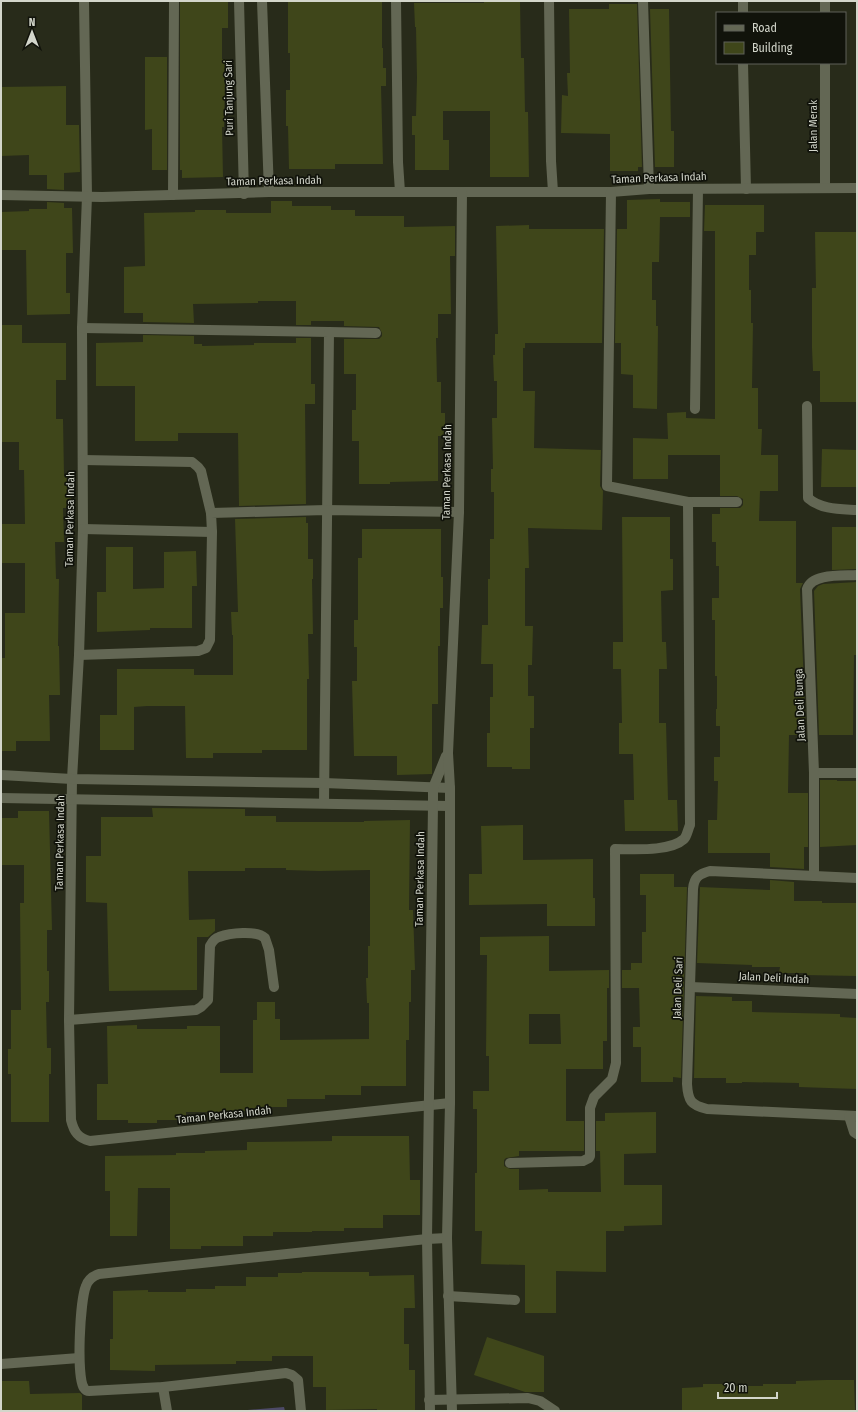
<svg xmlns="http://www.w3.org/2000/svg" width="858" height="1412" font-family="'Fira Sans Condensed',sans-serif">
<rect width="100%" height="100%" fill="#282b1a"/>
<polygon fill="#4d4a67" points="284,1407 285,1411 236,1411"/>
<g fill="#3f461a" fill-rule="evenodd">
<polygon points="180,1 228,1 228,28 222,28 222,59 230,59 230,77 225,77 224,127 222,127 223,177 182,178 182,170 180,170"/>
<polygon points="288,1 382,1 382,48 383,48 383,68 386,68 386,86 381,86 383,164 335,164 335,169 289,169 288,126 286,126 286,90 290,90 290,53 288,53"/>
<polygon points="484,1 520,1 521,58 524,58 525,112 528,112 529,177 490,177 490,111 443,111 443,140 449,140 449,170 415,170 415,135 412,135 412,116 416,116 417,78 416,27 415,27 414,3 484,3"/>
<polygon points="609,4 637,4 642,167 638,167 638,171 610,171 610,134 561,133 562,95 568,96 567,73 570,73 569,9 609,9"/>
<polygon points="650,9 669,9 671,131 674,131 674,167 655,167"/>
<polygon points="145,57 167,57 167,170 152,170 152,129 145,130"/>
<polygon points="66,86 66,125 79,125 80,172 64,173 64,190 47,189 47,175 29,175 29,155 1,156 1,87"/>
<polygon points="660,199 660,202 690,202 690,217 660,217 659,262 652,262 652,300 656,300 656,326 658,326 657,409 633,408 633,375 621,374 621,343 615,343 617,229 627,229 627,200"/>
<polygon points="271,201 292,201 292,206 331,206 331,210 355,210 355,216 404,216 404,227 455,226 455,256 450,256 451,314 438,314 438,338 436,338 437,382 441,382 441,413 445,413 445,436 438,436 438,481 390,482 390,484 359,484 359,441 352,441 352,410 356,410 356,374 344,374 344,339 379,339 382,336 382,333 379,327 344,326 344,321 311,321 311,325 296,325 296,301 258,301 258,303 193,304 194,323 143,322 143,313 124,313 124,267 145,266 144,213 195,212 195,210 226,210 226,213 271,213"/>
<polygon points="47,202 64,203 64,208 72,208 73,253 66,253 66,293 70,293 70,314 27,315 26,250 1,250 1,212 29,211 29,209 47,209"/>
<polygon points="705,205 764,205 764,232 756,232 756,255 749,255 749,290 751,290 751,323 753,323 752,388 758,388 758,429 762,429 761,455 778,455 778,491 760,491 759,521 796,521 796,583 803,583 800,589 806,735 789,735 788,793 808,793 808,847 804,847 804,869 770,867 770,853 708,853 708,820 717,820 718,781 714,781 714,757 720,757 720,726 716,726 716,709 717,709 717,676 715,676 715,620 712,620 712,598 719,598 719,566 716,566 716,542 712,542 712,514 720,514 720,508 740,508 743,505 743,499 737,496 720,496 720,455 668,455 668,479 633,479 633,438 668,439 667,413 686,412 686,418 715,419 715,231 704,231"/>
<polygon points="529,225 529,229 604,229 602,343 525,343 525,348 523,348 523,391 535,391 534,448 601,450 600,486 603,491 602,530 528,528 529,568 525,568 525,626 533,626 532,665 528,665 528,696 534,696 534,728 530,728 530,769 512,769 512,767 487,767 487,733 490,733 490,697 493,697 493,664 481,664 482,625 488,625 488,579 490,579 490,539 494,539 494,492 491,492 491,469 493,469 492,418 497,418 497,381 494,381 493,355 495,355 495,334 498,334 496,226"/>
<polygon points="815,232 857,232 857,402 820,402 820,371 813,371 812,348 812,288 816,288"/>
<polygon points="1,325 22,325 22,343 66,343 66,380 56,380 56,419 63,419 64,476 71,476 71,508 63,508 64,542 55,542 56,579 59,579 58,646 59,646 60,695 49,695 50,741 16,741 16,751 1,751 1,658 5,658 5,613 25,613 25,563 1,563 1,524 25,524 24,470 19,470 19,442 1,442"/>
<polygon points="143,335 194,336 194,344 202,344 202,346 254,345 254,343 296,343 296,338 311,338 311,384 315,384 315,404 305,404 306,504 239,506 238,433 178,433 178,441 135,441 135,386 96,386 96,343 143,342"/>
<polygon points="822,449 857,450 857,487 821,487"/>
<polygon points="306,517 306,523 308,523 308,559 313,559 313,579 312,579 313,634 308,634 309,679 307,679 307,750 262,750 262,753 213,753 213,758 186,758 185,706 147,706 134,707 134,750 100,750 100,715 117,715 117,669 194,669 194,675 233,675 233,635 232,635 231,612 238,612 235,519"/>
<polygon points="622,517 670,517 670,559 673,559 673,590 661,591 662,642 666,642 667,669 659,669 659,723 666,723 668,800 677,800 678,831 625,831 624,800 634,800 633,754 619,754 619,723 622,723 621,669 613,669 613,642 623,642"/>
<polygon points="832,527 857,527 857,569 832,570"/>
<polygon points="362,529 441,529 441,577 443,577 443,608 440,608 440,646 438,646 438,704 432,704 432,774 397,775 397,756 354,756 352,681 357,681 357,647 354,647 354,620 358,620 358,558 362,558"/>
<polygon points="106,547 133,547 133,589 164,588 164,552 196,551 197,586 192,586 192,628 150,628 150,630 97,632 97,592 106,592"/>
<polygon points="857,582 857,655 854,655 853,735 819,735 814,591 818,586 823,584"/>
<polygon points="820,780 837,780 837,781 857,781 857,845 820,847"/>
<polygon points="152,808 245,809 245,816 276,816 276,822 364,822 364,821 410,820 409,910 413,910 415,970 411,970 411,1002 409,1002 409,1040 406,1040 406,1086 361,1086 361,1095 325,1095 325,1099 287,1099 287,1107 260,1107 260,1111 235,1111 235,1117 217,1117 217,1112 186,1112 186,1120 157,1120 157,1123 128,1123 128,1120 97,1120 97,1084 108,1084 107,1026 137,1025 137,1029 187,1029 187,1026 220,1026 220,1073 253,1073 253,1020 257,1020 257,1002 275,1002 275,1019 280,1019 280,1040 369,1039 369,1003 367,1003 366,978 368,978 368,946 370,946 370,870 319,871 286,870 286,868 245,868 245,871 188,871 189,920 215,919 215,931 208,937 197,937 197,990 109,991 107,903 86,902 86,856 101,856 101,817 153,817"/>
<polygon points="18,811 49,811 52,930 47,930 47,971 49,971 49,1002 46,1002 47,1048 51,1048 51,1074 49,1074 49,1122 11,1122 11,1074 8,1074 8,1049 11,1049 11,1010 21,1010 20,903 24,903 24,865 1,865 1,818 18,818"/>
<polygon points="523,825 523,860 593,859 593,898 595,898 595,926 547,926 547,904 469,905 469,874 482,874 481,826"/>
<polygon points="640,874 674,874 674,887 687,887 681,1078 673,1077 673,1082 641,1082 641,1047 633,1047 633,1027 640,1027 639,988 622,988 622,970 631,970 631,963 642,963 642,932 646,932 646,895 640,895"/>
<polygon points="770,880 794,882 794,901 822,901 822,903 857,903 857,976 804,975 804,973 779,973 780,967 752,967 752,965 697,963 700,887 770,890"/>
<path d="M549,936V971L609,970V988H607V1041H603V1069H566V1121H584V1151H519V1156L506,1158L504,1160V1166L510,1169H519V1190L548,1189V1192H601L600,1151H596V1121H605V1113L656,1112V1153L624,1154V1185H662V1225L624,1226V1231H606V1272L556,1271V1313H525V1265L481,1264L482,1231H475V1173H477V1109H473V1091H489V1056H486L487,955H480V937ZM529,1014H560L561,1044H529Z"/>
<polygon points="696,996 732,997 732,1001 752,1001 752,1012 840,1014 840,1017 857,1018 857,1089 799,1087 799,1083 742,1082 742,1083 726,1083 726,1078 694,1078"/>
<polygon points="332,1136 409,1136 410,1180 420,1180 420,1215 383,1215 383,1228 344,1228 344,1231 312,1231 312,1232 273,1232 273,1236 243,1236 243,1246 201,1246 201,1249 170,1249 170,1188 138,1188 137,1236 110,1236 110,1191 105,1191 105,1156 176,1155 176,1153 205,1153 205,1151 247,1150 247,1142 332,1141"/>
<polygon points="302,1272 369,1272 369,1276 414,1275 415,1308 404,1308 404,1344 409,1344 409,1370 415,1370 415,1411 377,1411 377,1409 326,1410 326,1387 313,1387 313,1356 272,1356 272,1361 236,1361 236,1364 155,1365 155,1371 110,1370 110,1339 113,1339 113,1291 148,1290 148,1292 186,1292 186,1289 215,1289 215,1286 246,1286 246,1277 278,1277 278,1273 302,1273"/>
<polygon points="487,1337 544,1356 544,1392 525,1392 474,1375"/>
<polygon points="826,1380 854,1380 855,1411 682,1411 682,1388 703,1387 703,1384 724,1384 724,1386 763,1386 763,1384 796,1384 796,1381"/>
<polygon points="1,1381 29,1381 30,1394 80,1393 82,1395 82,1411 1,1411"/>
</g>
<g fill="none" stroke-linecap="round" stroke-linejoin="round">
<g stroke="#636754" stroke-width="10">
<path d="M84,1L87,196L82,328L83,529L79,655L72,779L69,1020L71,1120C74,1132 78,1138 90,1141L450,1103"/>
<polyline points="239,1 244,194"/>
<polyline points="262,1 269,192"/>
<polyline points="396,1 398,162 400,192"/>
<polyline points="549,1 551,161 553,192"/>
<polyline points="643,1 649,189"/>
<polyline points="743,1 743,13"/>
<polyline points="825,1 825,13"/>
<polyline points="743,63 746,189"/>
<polyline points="825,63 825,188"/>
<polyline points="1,195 102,197 269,192 611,192 649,189 857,188"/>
<polyline points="173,195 174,1"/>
<polyline points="82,328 329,332 324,803"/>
<polyline points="329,332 376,333"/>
<path d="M807,406L808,498C821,510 841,509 857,510"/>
<polyline points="695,409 698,189"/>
<polyline points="83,460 192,462 198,467 201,471 211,513"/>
<polyline points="688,502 737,502"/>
<polyline points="83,529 212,532"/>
<polyline points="79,655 198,651 206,648 210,640 212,532 211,513 326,510 459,512"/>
<polyline points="814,773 857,773"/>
<polyline points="1,775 72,779 324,783 450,788"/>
<polyline points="1,798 449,806"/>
<path d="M814,876V773L807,589C812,573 843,576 857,575"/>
<path d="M857,878L710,871C699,874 694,877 693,889L687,1084C688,1101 691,1105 707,1109L857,1116"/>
<polyline points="690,987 857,994"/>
<path d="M69,1020L196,1010L201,1007L208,1000L210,946C212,942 215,938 219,937C230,933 256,930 265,938L269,950L274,987"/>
<polyline points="849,1116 854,1132 857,1134"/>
<path d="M510,1163L583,1161L589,1158L590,1156V1108L594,1097L612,1079L616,1063L615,849C633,849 670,852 684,839C687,836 688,829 690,825L688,502L607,486L611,192"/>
<polyline points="448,1296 515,1300"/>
<polyline points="1,1364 79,1358"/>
<polyline points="163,1387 167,1411"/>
<polyline points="429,1400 528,1398 540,1401 555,1411"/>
<path d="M301,1411L298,1380L292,1375L286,1373L163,1387L89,1391C87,1391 86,1391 84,1388C76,1377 80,1300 86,1286C88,1280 93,1276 99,1274L427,1239L447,1238"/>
<polyline points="430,1411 427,1239 433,805 433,788 446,756"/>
<polyline points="452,1411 447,1238 450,1103 450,788 448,753 459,512 462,192"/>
</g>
</g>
<g text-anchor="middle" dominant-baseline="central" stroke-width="3.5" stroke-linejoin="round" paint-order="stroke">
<g font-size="11" fill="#d3d6cb" stroke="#11130b">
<text transform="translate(229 98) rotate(-91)">Puri Tanjung Sari</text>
<text transform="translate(813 126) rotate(-90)">Jalan Merak</text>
<text transform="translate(659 178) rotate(-2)">Taman Perkasa Indah</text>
<text transform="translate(274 181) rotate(-1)">Taman Perkasa Indah</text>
<text transform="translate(447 472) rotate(-89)">Taman Perkasa Indah</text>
<text transform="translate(70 519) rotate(-89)">Taman Perkasa Indah</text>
<text transform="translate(800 705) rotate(-92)">Jalan Deli Bunga</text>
<text transform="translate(60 843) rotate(-89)">Taman Perkasa Indah</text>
<text transform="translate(420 879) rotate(-89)">Taman Perkasa Indah</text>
<text transform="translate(774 978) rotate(3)">Jalan Deli Indah</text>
<text transform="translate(678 988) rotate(-88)">Jalan Deli Sari</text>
<text transform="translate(224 1115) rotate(-6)">Taman Perkasa Indah</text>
</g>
</g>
<rect width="858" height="1412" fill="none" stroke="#d3d6cb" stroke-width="4"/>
<rect x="716" y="12" width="130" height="52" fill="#11130b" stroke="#5f6158"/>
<rect x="724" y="25" width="20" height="6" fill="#636754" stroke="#5f6158"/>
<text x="752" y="32" font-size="12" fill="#d3d6cb">Road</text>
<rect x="724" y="42" width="20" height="12" fill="#3f461a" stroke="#5f6158"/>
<text x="752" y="52" font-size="12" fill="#d3d6cb">Building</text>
<g transform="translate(32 32)" stroke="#11130b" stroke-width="3" paint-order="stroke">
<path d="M0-3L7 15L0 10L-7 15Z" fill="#d3d6cb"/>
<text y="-6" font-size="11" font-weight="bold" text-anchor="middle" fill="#d3d6cb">N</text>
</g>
<path d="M718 1392v6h59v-6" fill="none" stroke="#d3d6cb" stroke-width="2"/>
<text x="724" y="1392" font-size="12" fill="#d3d6cb" stroke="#11130b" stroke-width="3" paint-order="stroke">20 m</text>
</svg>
